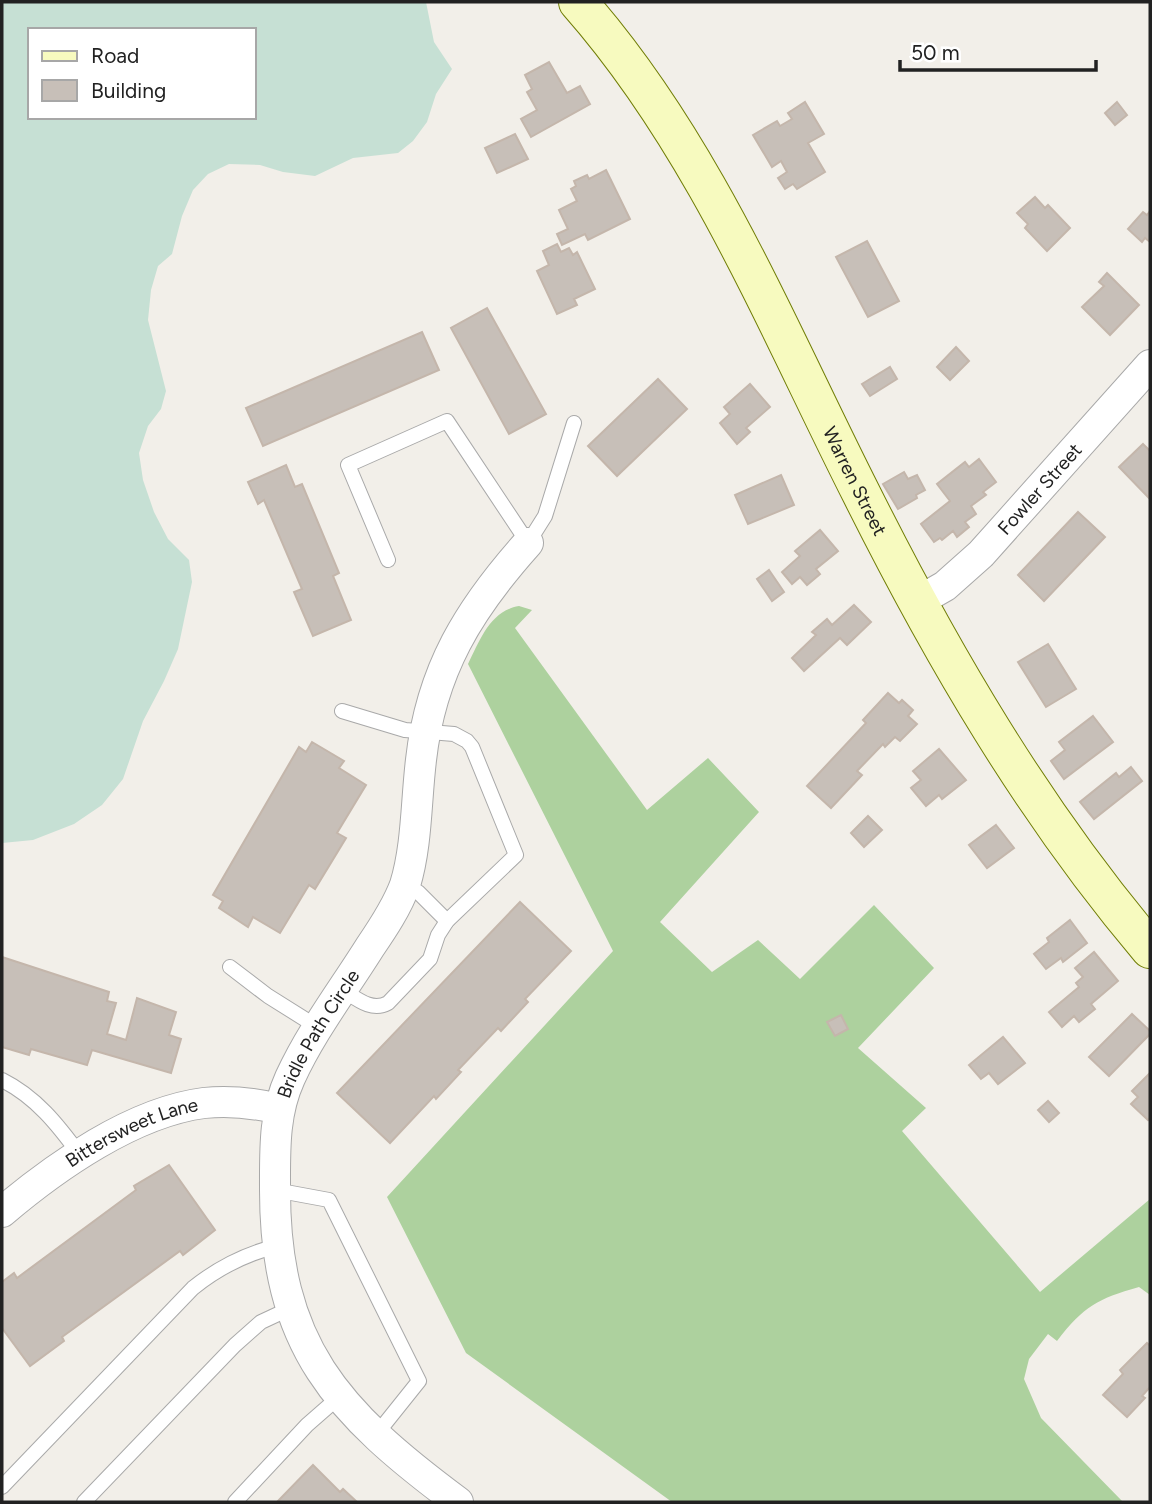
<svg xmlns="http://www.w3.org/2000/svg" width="1152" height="1504" viewBox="0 0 1152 1504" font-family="Figtree,sans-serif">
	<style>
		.forest { fill: #add19e }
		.wetland { fill: #c6e0d4; fill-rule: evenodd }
		.building { fill: #c7bfb8; stroke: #c4b6ab; stroke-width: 2 }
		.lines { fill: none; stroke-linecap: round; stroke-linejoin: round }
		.lane-casing { stroke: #a9a9a9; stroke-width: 16 }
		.street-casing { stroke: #a9a9a9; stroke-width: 32 }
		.secondary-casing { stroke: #707d05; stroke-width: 40 }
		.lane { stroke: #fff; stroke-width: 14 }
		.street { stroke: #fff; stroke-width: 30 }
		.secondary { stroke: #f7fabf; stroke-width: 38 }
		.labels { text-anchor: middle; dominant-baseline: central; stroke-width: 6; stroke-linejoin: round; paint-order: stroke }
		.street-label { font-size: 19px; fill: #222; stroke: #fff }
	</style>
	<rect width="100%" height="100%" fill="#f2efe9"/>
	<path class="forest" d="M519 606 532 610 515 628 647 810 708 758 759 812 660 922 712 972 758 940 800 979 874 905 934 968 858 1048 926 1108 902 1131 1040 1292 1150 1199V1295L1139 1287C1097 1299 1084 1306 1057 1341L1048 1334 1029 1359 1024 1379 1041 1418 1123 1502H672L466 1353 387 1197 613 951 468 664C480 640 490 611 519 606Z"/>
	<path class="wetland" d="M2 2H426L434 42 452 69 436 94 427 122 413 141 398 153 353 158 315 176 283 172 260 165 229 164 208 174 193 190 182 216 172 254 158 266 151 290 148 320 166 391 161 409 148 426 139 453 143 480 154 512 168 539 189 560 192 582 178 649 164 681 143 721 123 779 102 805 74 824 33 840 2 843ZM30 30H254V117H30Z"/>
	<g class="building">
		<path d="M549 62 567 93 580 86 590 104 531 137 521 119 537 110 527 92 532 89 525 75Z"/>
		<path d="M805 102 824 134 808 143 825 172 797 189 793 184 785 189 778 178 787 172 781 161 772 167 753 135 777 121 780 126 792 119 788 113Z"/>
		<path d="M1117 102 1127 115 1115 125 1105 113Z"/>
		<path d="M515 134 528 159 497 173 485 148Z"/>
		<path d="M606 170 630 219 588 240 585 234 562 245 557 234 568 229 559 210 577 201 571 189 576 186 574 181 587 175 589 179Z"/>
		<path d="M1035 197 1045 208 1048 205 1070 228 1047 251 1025 228 1028 224 1017 213Z"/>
		<path d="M1150 211V242L1145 238 1142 242 1128 229 1143 212 1147 215Z"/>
		<path d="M867 241 899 301 868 317 836 257Z"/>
		<path d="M557 244 561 252 569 248 573 255 577 252 595 289 574 299 577 305 557 314 537 271 549 265 543 251Z"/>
		<path d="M1107 273 1139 305 1110 335 1082 307 1104 286 1099 282Z"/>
		<path d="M487 308 546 414 509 434 451 328Z"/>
		<path d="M422 332 439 370 263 446 246 408Z"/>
		<path d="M956 347 969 361 950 380 937 367Z"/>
		<path d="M890 367 897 379 870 396 862 384Z"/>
		<path d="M658 379 687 409 617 476 588 446Z"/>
		<path d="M750 384 770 407 746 428 750 432 737 444 720 423 730 414 724 407Z"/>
		<path d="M1143 444 1150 451 1149 498 1119 467Z"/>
		<path d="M979 459 996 482 983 492 986 495 971 506 976 514 965 522 969 527 957 537 953 531 942 540 940 538 934 542 921 524 950 501 937 484 965 462 969 467Z"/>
		<path d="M286 465 295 487 302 484 339 573 333 576 351 620 313 636 294 592 302 589 264 500 258 504 248 482Z"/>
		<path d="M904 472 908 479 917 475 925 490 916 495 917 498 898 509 883 484Z"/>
		<path d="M781 475 794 505 748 524 735 495Z"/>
		<path d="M1078 512 1105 537 1044 601 1018 575Z"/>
		<path d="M820 530 838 551 816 569 820 574 807 585 800 577 792 584 782 572 800 556 795 551Z"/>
		<path d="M769 570 784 592 772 601 757 579Z"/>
		<path d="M854 605 871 622 847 645 840 638 804 671 792 658 816 635 812 632 827 619 832 625Z"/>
		<path d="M1048 644 1076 689 1046 707 1018 662Z"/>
		<path d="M888 693 899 703 902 700 913 710 908 716 917 724 900 741 895 737 885 747 883 744 857 771 862 775 831 808 807 786 866 723 863 720Z"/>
		<path d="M1093 716 1113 742 1064 779 1051 761 1065 750 1059 742Z"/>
		<path d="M312 742 344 761 339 768 366 785 337 833 346 838 315 889 309 885 280 933 253 917 248 927 219 908 223 901 213 895 299 747 306 752Z"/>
		<path d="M939 749 966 780 942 799 939 795 926 806 911 788 921 780 913 771Z"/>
		<path d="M1131 767 1142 781 1094 819 1080 802 1116 773 1119 777Z"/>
		<path d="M868 816 882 830 864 847 851 833Z"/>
		<path d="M996 825 1014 848 987 868 969 845Z"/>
		<path d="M520 902 571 951 525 999 528 1002 501 1031 498 1028 458 1070 461 1072 436 1099 434 1096 390 1143 337 1093Z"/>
		<path d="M1070 920 1087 943 1063 962 1061 958 1046 969 1034 954 1049 942 1047 938Z"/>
		<path d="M1094 952 1118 981 1091 1004 1095 1009 1079 1022 1074 1016 1062 1027 1049 1012 1079 987 1076 983 1083 977 1075 968Z"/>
		<path d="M2 957 109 992 107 1001 116 1003 107 1034 126 1040 137 998 176 1012 169 1035 181 1039 171 1073 92 1050 87 1065 31 1049 29 1055 2 1047Z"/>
		<path d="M1132 1014 1150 1031V1034L1109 1076 1089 1057Z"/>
		<path d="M841 1015 848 1029 835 1036 827 1022Z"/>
		<path d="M1003 1037 1025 1063 998 1084 989 1073 981 1079 969 1065Z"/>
		<path d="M1150 1073V1118L1148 1120 1131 1104 1138 1097 1132 1091Z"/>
		<path d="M1048 1101 1059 1113 1049 1122 1038 1110Z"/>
		<path d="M169 1165 215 1230 183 1255 180 1251 62 1337 64 1341 30 1366 2 1328V1282L14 1273 17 1278 136 1190 134 1186Z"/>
		<path d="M1147 1343 1150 1346V1387L1142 1396 1145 1398 1127 1417 1103 1395 1123 1374 1120 1370Z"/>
		<path d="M313 1465 340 1492 343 1489 357 1502H277Z"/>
	</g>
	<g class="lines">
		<g class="lane-casing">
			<g id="lane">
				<path d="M388 560 348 465 447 421 528 543 545 516 574 423"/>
				<path d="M342 711 405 730 454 734 467 741 472 747 516 855 447 921 438 935 430 959 388 1003C372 1012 357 999 343 990"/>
				<path d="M404 886 418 892 447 921"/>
				<path d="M230 967 268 996 319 1028"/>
				<path d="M2 1080C36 1097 58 1125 80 1155"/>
				<path d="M275 1190 329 1200 419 1381 375 1436"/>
				<path d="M2 1487 193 1288C219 1267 245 1254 277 1246"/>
				<path d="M84 1502 235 1345 261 1322 291 1308"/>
				<path d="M235 1502 307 1425 339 1397"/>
			</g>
		</g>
		<g class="street-casing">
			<g id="street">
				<path id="s1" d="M917 602 945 586 981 554 1150 365"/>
				<path id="s2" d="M2 1212C55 1167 133 1112 204 1103 230 1100 254 1103 279 1109"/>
				<path id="s3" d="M458 1502C337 1412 274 1346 275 1186 275 1149 274 1113 290 1078 311 1032 343 990 370 947 383 928 397 907 405 885 417 846 416 801 421 760 431 670 469 609 528 543"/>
			</g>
		</g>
		<g class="secondary-casing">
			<g id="secondary">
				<path id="s4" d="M578 2C704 145 776 325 861 493 942 655 1033 811 1150 949"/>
			</g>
		</g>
		<use href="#lane" class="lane"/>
		<use href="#street" class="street"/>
		<use href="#secondary" class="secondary"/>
	</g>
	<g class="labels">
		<g class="street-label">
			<text stroke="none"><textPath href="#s4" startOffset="555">Warren Street</textPath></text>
			<text stroke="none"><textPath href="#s1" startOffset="168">Fowler Street</textPath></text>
			<text stroke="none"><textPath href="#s3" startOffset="546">Bridle Path Circle</textPath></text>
			<text stroke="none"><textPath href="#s2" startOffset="154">Bittersweet Lane</textPath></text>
		</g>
	</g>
	<rect width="1152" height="1504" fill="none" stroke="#222222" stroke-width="7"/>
	<rect x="28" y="28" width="228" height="91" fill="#ffffff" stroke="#a7a7a7" stroke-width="2"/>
	<rect x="42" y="51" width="35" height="10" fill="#f7fabf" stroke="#a7a7a7" stroke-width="2"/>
	<text x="91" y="63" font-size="21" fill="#222222">Road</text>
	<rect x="42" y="80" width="35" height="21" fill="#c7bfb8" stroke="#a7a7a7" stroke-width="2"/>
	<text x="91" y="98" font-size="21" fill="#222222">Building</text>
	<path d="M900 60v10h196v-10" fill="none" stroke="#222222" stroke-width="3.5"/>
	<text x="911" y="60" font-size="21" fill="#222222" stroke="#ffffff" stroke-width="5" paint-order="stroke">50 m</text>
</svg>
